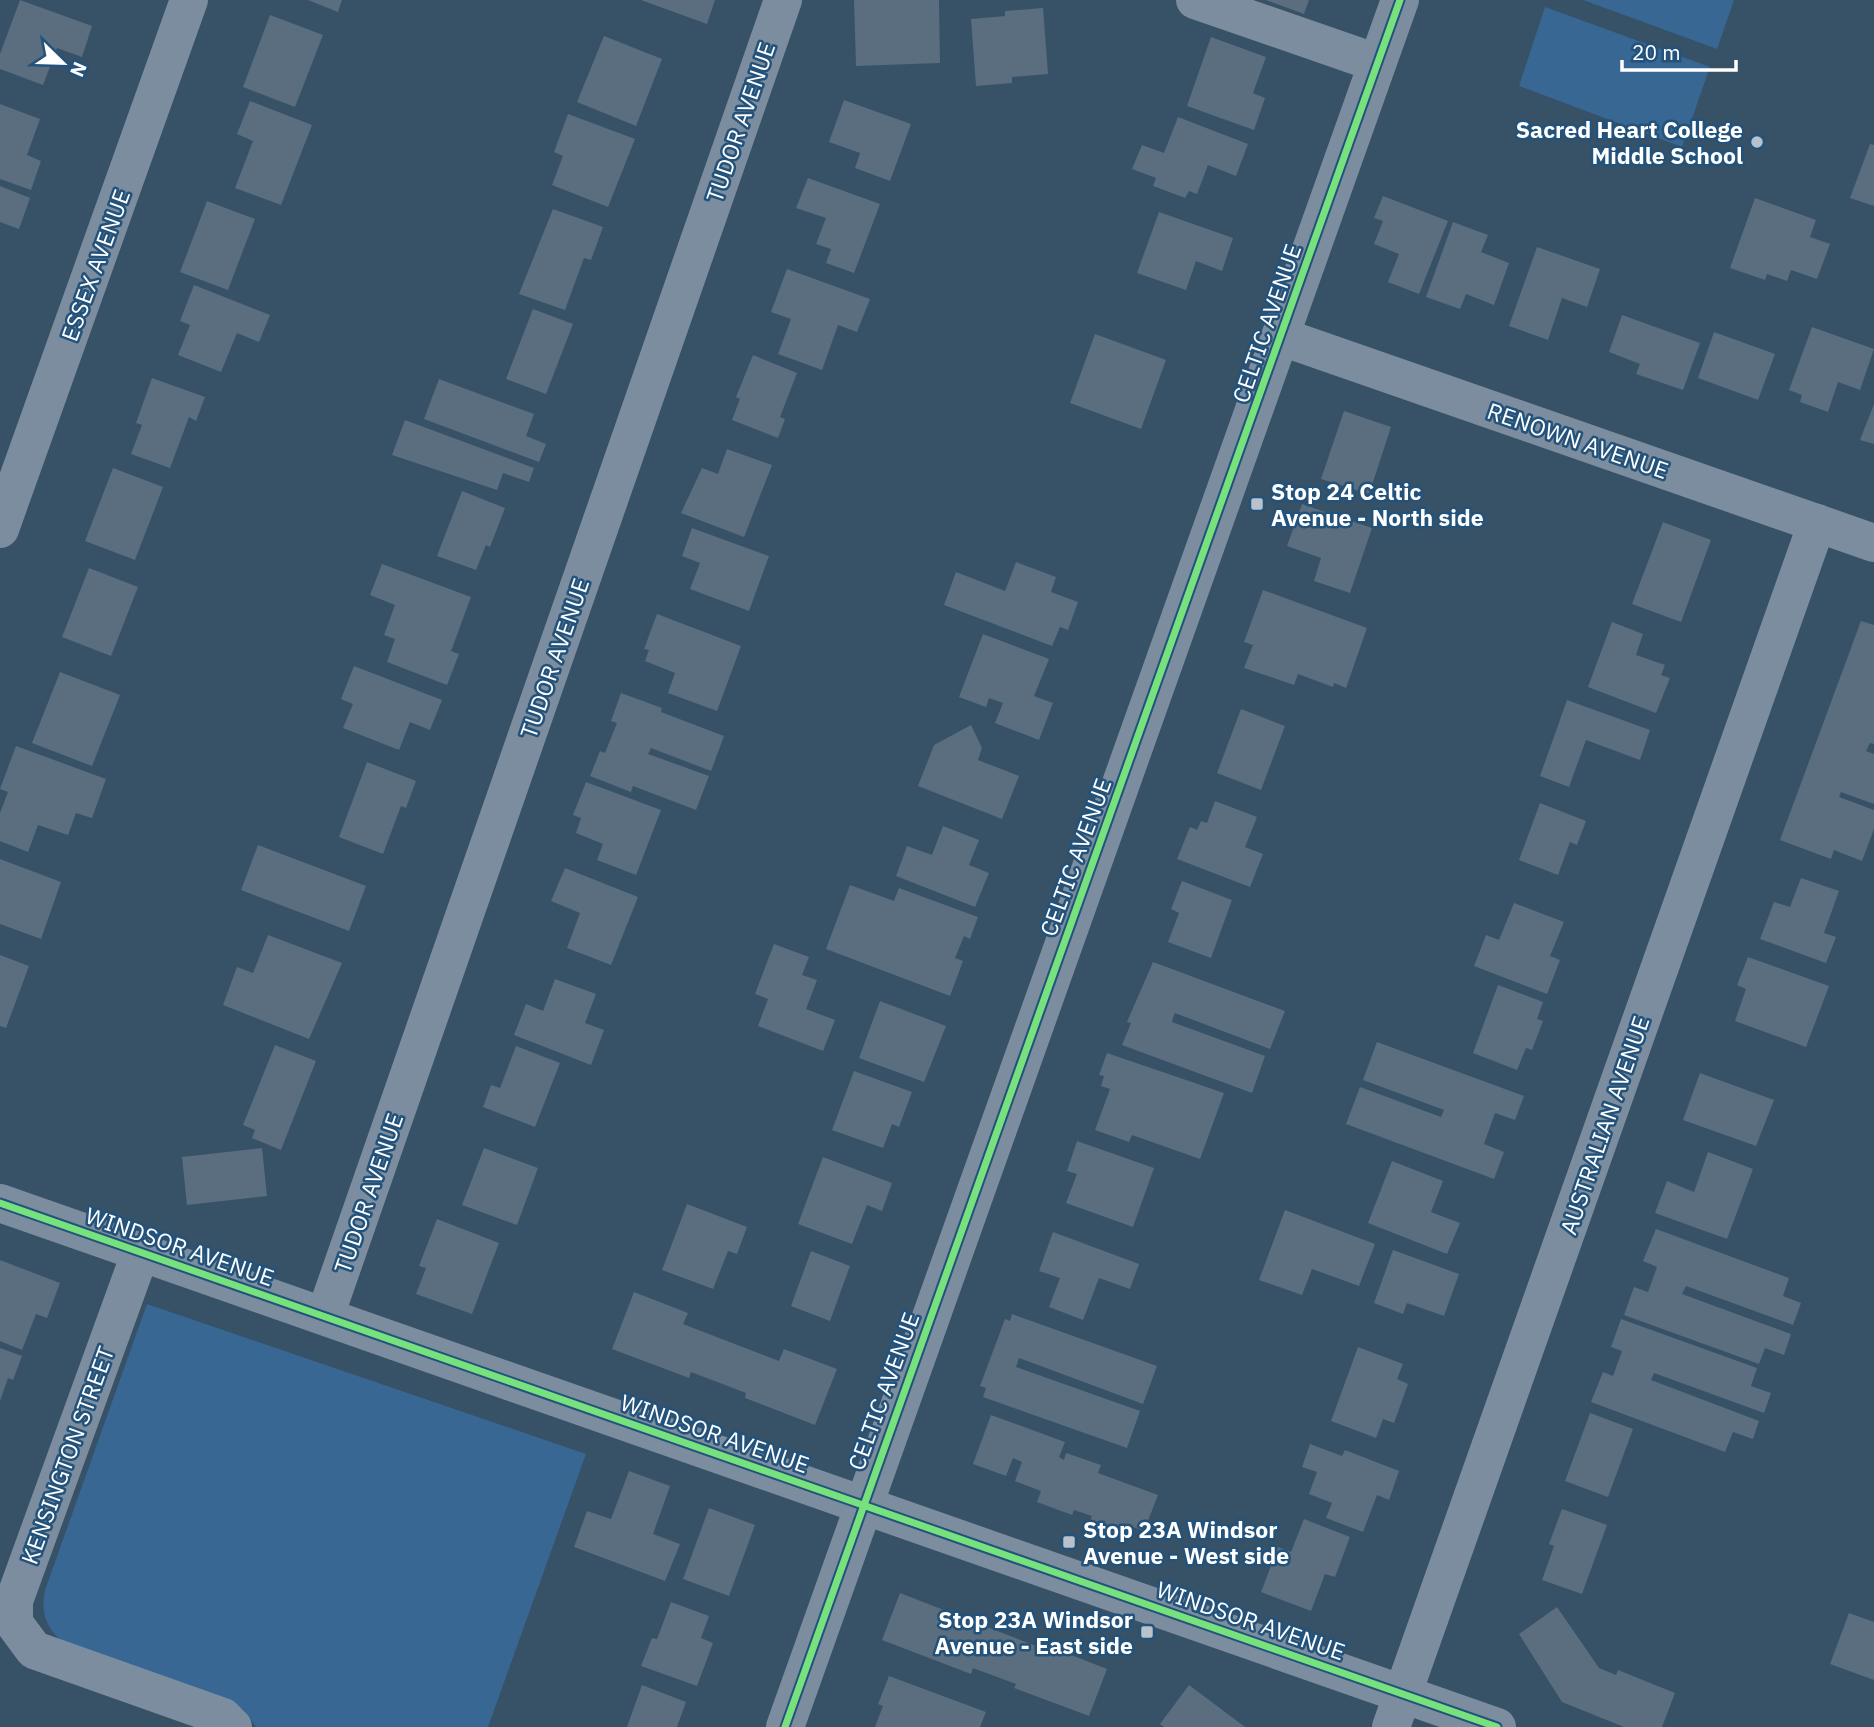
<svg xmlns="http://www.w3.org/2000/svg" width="1874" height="1727" viewBox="0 0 1874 1727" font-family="'IBM Plex Sans',sans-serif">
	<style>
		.green { fill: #376792 }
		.building { fill: #5a6e7f }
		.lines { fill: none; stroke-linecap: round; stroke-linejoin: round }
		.minor { stroke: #7b8d9e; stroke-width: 38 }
		.cycleway-casing { stroke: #23527b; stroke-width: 11 }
		.cycleway { stroke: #77e17e; stroke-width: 7 }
		.poi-dot { fill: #b9c2ca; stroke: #23527b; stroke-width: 2.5 }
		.labels { text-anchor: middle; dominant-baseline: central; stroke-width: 5; stroke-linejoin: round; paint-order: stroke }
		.street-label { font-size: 23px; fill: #fff; stroke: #23527b }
		.poi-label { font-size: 23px; font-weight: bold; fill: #fff; stroke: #23527b; text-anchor: end }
	</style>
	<rect width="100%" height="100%" fill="#375167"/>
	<g class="green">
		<path d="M1583 0H1734L1717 49Z"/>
		<path d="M1545 7 1710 67 1682 147 1519 86Z"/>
		<path d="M147 1304 586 1454 488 1727H256L243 1709 68 1646C47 1631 40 1615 45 1590Z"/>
	</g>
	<g class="building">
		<path d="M20 0 92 26 82 57 57 48 43 85 0 69V54Z"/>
		<path d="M308 0H342L338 12Z"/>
		<path d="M641 0H715L707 24Z"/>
		<path d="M854 0H939L940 63 856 66Z"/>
		<path d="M1266 0H1309L1304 14Z"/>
		<path d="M1043 8 1048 74 1012 77V83L976 86 971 19 1005 16V11Z"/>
		<path d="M270 15 323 35 295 107 243 87Z"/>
		<path d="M604 36 662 59 636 126 577 102Z"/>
		<path d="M1211 37 1266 57 1253 93 1265 98 1254 130 1187 106Z"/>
		<path d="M844 100 911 124 890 181 855 168 860 153 829 142Z"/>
		<path d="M250 101 312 125 281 205 235 188 253 141 237 134Z"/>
		<path d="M0 104 40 119 27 155 41 161 31 190 0 179Z"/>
		<path d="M568 114 635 139 608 207 552 185 563 156 554 152Z"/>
		<path d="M1178 117 1248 144 1236 176 1208 165 1197 194 1189 191 1185 198 1153 186 1156 178 1132 169 1142 145 1164 153Z"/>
		<path d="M1870 144 1874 145V206L1850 198Z"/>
		<path d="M808 178 880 204 854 273 826 263 831 249 816 244 826 218 796 208Z"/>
		<path d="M0 186 30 198 19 229 0 222Z"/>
		<path d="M1383 196 1448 221 1419 294 1388 282 1399 254 1374 244 1383 221 1374 218Z"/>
		<path d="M1755 198 1816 220 1810 237 1830 244 1817 279 1791 270 1787 281 1767 274 1765 280 1730 268Z"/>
		<path d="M207 201 255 219 228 290 180 272Z"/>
		<path d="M553 209 603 227 591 260 584 258 565 310 519 294Z"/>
		<path d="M1159 212 1233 238 1222 271 1196 261 1186 290 1137 273Z"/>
		<path d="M1453 222 1488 235 1481 252 1509 263 1494 305 1466 294 1460 309 1426 297Z"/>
		<path d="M1537 247 1600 269 1587 307 1562 298 1548 340 1509 326Z"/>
		<path d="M787 269 870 299 857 332 838 325 822 370 778 354 791 319 771 312Z"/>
		<path d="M194 285 270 315 259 342 237 333 221 372 178 355 190 325 180 321Z"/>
		<path d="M533 309 573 324 546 394 506 379Z"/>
		<path d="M1622 315 1700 343 1683 390 1636 374 1640 364 1609 352Z"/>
		<path d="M1812 327 1874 349 1860 390 1838 382 1828 412 1800 402 1802 395 1789 390Z"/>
		<path d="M1714 332 1775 354 1758 400 1698 378Z"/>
		<path d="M1095 334 1166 360 1141 429 1070 403Z"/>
		<path d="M753 355 797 373 780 417 785 419 778 438 732 420 740 399 736 397Z"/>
		<path d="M152 378 205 397 196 421 189 417 170 468 131 454 142 425 136 423Z"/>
		<path d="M439 379 534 414 526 436 546 444 539 462 424 419Z"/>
		<path d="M1874 404V444L1860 440Z"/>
		<path d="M1344 411 1391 427 1369 494 1321 479Z"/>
		<path d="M405 420 534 468 529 482 503 473 497 490 392 455Z"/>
		<path d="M727 449 772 465 744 537 681 513 702 468 718 474Z"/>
		<path d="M113 468 163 487 135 560 85 541Z"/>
		<path d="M462 491 505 508 490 547 486 545 476 570 437 556Z"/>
		<path d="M1302 504 1372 528 1350 593 1314 581 1321 558 1287 546Z"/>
		<path d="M1663 522 1711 540 1681 622 1632 604Z"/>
		<path d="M692 528 769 556 749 611 690 589 700 563 682 556Z"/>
		<path d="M1016 562 1056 577 1051 592 1078 602 1068 630 1060 627 1052 646 944 605 956 572 1005 591Z"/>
		<path d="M382 564 471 597 451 651 459 654 447 685 387 662 395 639 384 635 395 605 370 595Z"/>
		<path d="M89 568 138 587 111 656 62 637Z"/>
		<path d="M1263 590 1367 628 1346 688 1334 683 1333 687 1298 674 1294 685 1244 668 1253 645 1244 642Z"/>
		<path d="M657 614 741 646 717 711 668 693 675 673 645 661 649 650 644 649Z"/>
		<path d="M1861 621 1874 625V744L1870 743 1866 751 1874 754V804L1841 792 1839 797 1874 810V829L1862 861 1834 850 1831 859 1780 840Z"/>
		<path d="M1612 622 1643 634 1636 655 1665 665 1661 675 1670 678 1656 713 1588 687Z"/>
		<path d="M983 634 1049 659 1034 696 1053 703 1039 740 995 723 1003 703 989 698 986 707 959 697Z"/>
		<path d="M354 666 442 700 430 730 410 722 399 750 343 728 353 704 341 699Z"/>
		<path d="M60 672 120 695 92 766 32 743Z"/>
		<path d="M621 693 662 708 661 712 724 736 711 771 651 748 648 754 709 776 696 810 633 786 631 792 590 776 600 751 605 753 617 723 611 721Z"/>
		<path d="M1567 700 1650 730 1640 760 1586 740 1569 787 1540 776Z"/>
		<path d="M1241 709 1285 726 1261 790 1217 773Z"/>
		<path d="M971 725 982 748 978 760 1019 776 1002 819 918 786 934 745Z"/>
		<path d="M16 746 106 779 92 818 76 813 68 835 38 825 28 852 0 841V813L8 792 0 789Z"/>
		<path d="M367 762 416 781 406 808 401 806 383 854 339 837Z"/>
		<path d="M586 782 661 810 636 875 597 860 603 844 576 833 581 818 573 815Z"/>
		<path d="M1215 801 1257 817 1245 847 1263 854 1250 887 1177 859 1190 827 1197 830 1201 821 1207 823Z"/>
		<path d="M1540 803 1586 821 1577 845 1570 842 1558 875 1519 860Z"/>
		<path d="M943 826 979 840 969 865 989 873 975 907 896 876 907 846 932 855Z"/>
		<path d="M258 845 366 886 349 931 241 890Z"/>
		<path d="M0 859 61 882 41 939 0 924Z"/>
		<path d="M565 868 638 897 611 965 567 948 580 913 551 901Z"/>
		<path d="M1801 878 1839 891 1824 933 1836 937 1826 963 1760 939 1774 902 1790 907Z"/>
		<path d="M1182 881 1232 900 1211 958 1168 942 1179 913 1171 909Z"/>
		<path d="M850 885 894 901 899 888 978 917 970 939 964 936 955 958 963 961 950 996 826 949Z"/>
		<path d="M1514 903 1564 922 1550 956 1560 960 1547 994 1474 966 1486 935 1499 940Z"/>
		<path d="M268 935 342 963 309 1039 223 1005 237 967 253 973Z"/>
		<path d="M774 944 809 957 802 975 817 980 806 1009 835 1020 823 1051 758 1026 768 999 755 994Z"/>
		<path d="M0 955 29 966 6 1028 0 1026Z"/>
		<path d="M1748 957 1829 986 1806 1047 1735 1021 1746 989 1737 985Z"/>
		<path d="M1153 962 1285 1011 1270 1049 1175 1013 1173 1018 1172 1022 1265 1056 1252 1093 1122 1045 1131 1023 1127 1022Z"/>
		<path d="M555 979 596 994 585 1023 604 1030 591 1065 514 1035 526 1004 543 1011Z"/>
		<path d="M1498 985 1543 1002 1537 1019 1543 1021 1532 1050 1526 1048 1517 1070 1473 1053Z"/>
		<path d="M880 1001 946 1026 924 1082 859 1058Z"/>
		<path d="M1377 1042 1524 1096 1515 1120 1495 1113 1489 1130 1484 1144 1504 1152 1494 1179 1346 1124 1360 1087 1441 1117 1444 1110 1363 1080Z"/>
		<path d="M275 1045 316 1061 281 1150 252 1138 255 1130 243 1125Z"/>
		<path d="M516 1046 560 1063 535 1127 483 1107 491 1085 500 1088Z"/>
		<path d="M1107 1053 1224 1093 1200 1159 1132 1135 1129 1142 1095 1130 1110 1089 1101 1086 1104 1076 1099 1075Z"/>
		<path d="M854 1071 912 1092 899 1127 892 1124 883 1148 832 1130Z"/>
		<path d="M1700 1073 1774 1100 1756 1146 1683 1120Z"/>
		<path d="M1077 1141 1154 1168 1133 1227 1066 1203 1077 1174 1067 1171Z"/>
		<path d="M262 1148 267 1196 187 1205 182 1157Z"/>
		<path d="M484 1148 538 1168 517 1225 462 1205Z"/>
		<path d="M1708 1152 1753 1169 1727 1239 1655 1213 1667 1181 1694 1192Z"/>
		<path d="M823 1157 892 1183 882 1211 867 1205 852 1244 798 1224Z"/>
		<path d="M1392 1161 1443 1181 1431 1212 1460 1223 1447 1254 1368 1223Z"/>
		<path d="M687 1204 747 1227 737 1254 728 1251 713 1289 662 1270Z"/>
		<path d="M1285 1210 1375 1244 1359 1286 1312 1269 1302 1295 1259 1280Z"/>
		<path d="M437 1219 499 1243 472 1314 416 1294 426 1268 419 1266Z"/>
		<path d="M1656 1229 1789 1278 1783 1296 1801 1303 1793 1325 1686 1286 1682 1294 1791 1334 1784 1355 1765 1348 1759 1364 1624 1315 1634 1287 1648 1292 1657 1267 1643 1261Z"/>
		<path d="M1053 1232 1139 1264 1130 1289 1099 1278 1083 1320 1049 1307 1060 1278 1039 1271Z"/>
		<path d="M1393 1250 1459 1274 1444 1316 1407 1303 1403 1314 1374 1303Z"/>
		<path d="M811 1251 850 1266 830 1321 791 1306Z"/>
		<path d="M0 1260 60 1283 47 1318 36 1314 22 1350 0 1341Z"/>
		<path d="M634 1292 688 1313 683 1324 779 1361 784 1349 837 1369 815 1425 745 1398 746 1393 691 1372 689 1378 612 1349Z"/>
		<path d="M1012 1314 1157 1366 1143 1404 1019 1358 1016 1367 1140 1411 1127 1448 983 1397 986 1388 980 1386 1005 1319 1010 1321Z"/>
		<path d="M1621 1319 1757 1368 1751 1386 1771 1393 1764 1413 1654 1373 1651 1380 1759 1421 1753 1439 1733 1432 1725 1452 1591 1402 1603 1372 1613 1376 1622 1351 1611 1347Z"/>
		<path d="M1358 1347 1403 1364 1397 1379 1408 1384 1394 1423 1383 1419 1376 1438 1331 1421Z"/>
		<path d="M0 1348 22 1356 13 1380 8 1378 0 1401Z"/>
		<path d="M1590 1413 1633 1429 1608 1497 1565 1481Z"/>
		<path d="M991 1415 1065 1442 1059 1457 1064 1460 1066 1453 1101 1465 1098 1473 1158 1495 1144 1531 1125 1524 1122 1532 1090 1520 1092 1516 1074 1510 1072 1515 1037 1502 1041 1491 1015 1481 1022 1462 1013 1458 1006 1476 973 1464Z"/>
		<path d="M1310 1444 1342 1456 1345 1450 1399 1471 1389 1500 1377 1495 1363 1532 1326 1518 1332 1503 1309 1494 1317 1472 1302 1467Z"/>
		<path d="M629 1471 670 1486 653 1534 680 1544 665 1581 574 1547 587 1511 611 1519Z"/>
		<path d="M709 1508 755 1525 729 1596 683 1579Z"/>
		<path d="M1562 1509 1607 1525 1582 1594 1542 1580 1554 1546 1549 1544Z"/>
		<path d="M1304 1519 1350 1537 1335 1577 1325 1574 1311 1611 1261 1592 1278 1547 1291 1552Z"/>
		<path d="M900 1593 1059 1655 1061 1651 1107 1669 1089 1716 1014 1688 1016 1684 973 1668 971 1674 882 1640Z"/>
		<path d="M671 1602 709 1616 701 1638 713 1643 697 1686 641 1666 652 1638 657 1639Z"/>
		<path d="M1557 1607 1599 1668 1616 1675 1618 1670 1675 1693 1662 1727H1624L1562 1702 1519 1634Z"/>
		<path d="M1849 1613 1874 1622V1680L1830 1664Z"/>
		<path d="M889 1676 986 1712 980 1727H875L883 1706 878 1704Z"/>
		<path d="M642 1685 686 1702 677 1727H627Z"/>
		<path d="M1189 1685 1245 1727H1164L1160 1724Z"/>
	</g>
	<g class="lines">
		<g class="minor">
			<path d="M1195 0 1377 63"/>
			<path d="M1282 337 1874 543"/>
			<path d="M0 529 189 0"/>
			<path d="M0 1203 1497 1727"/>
			<path d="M140 1254 14 1601V1623L34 1650 223 1717 233 1727"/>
			<path d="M325 1316 783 0"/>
			<path d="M785 1727 1400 0"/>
			<path d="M1391 1727 1817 523"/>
		</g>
		<g class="cycleway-casing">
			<g id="cycleway">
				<path d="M0 1203 1497 1727"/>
				<path d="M785 1727 1400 0"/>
			</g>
		</g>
		<use href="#cycleway" class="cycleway"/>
	</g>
	<g class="poi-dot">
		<circle cx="1757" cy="142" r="7"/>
		<rect x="1250" y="497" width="14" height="14" rx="3.5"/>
		<rect x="1062" y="1535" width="14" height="14" rx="3.5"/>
		<rect x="1140" y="1625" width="14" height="14" rx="3.5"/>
	</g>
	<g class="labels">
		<g class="street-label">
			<text transform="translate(740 122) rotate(-71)">TUDOR AVENUE</text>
			<text transform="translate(95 265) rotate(-70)">ESSEX AVENUE</text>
			<text transform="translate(1266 323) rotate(-71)">CELTIC AVENUE</text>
			<text transform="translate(1578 440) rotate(19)">RENOWN AVENUE</text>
			<text transform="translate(554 658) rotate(-71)">TUDOR AVENUE</text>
			<text transform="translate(1075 857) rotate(-70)">CELTIC AVENUE</text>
			<text transform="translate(1604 1125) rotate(-71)">AUSTRALIAN AVENUE</text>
			<text transform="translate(368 1193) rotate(-71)">TUDOR AVENUE</text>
			<text transform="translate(180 1246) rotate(19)">WINDSOR AVENUE</text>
			<text transform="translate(883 1391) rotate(-70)">CELTIC AVENUE</text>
			<text transform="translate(715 1433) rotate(19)">WINDSOR AVENUE</text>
			<text transform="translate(67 1455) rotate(-70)">KENSINGTON STREET</text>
			<text transform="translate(1251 1620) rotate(19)">WINDSOR AVENUE</text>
		</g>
		<g class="poi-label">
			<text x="1743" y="129">Sacred Heart College<tspan x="1743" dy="26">Middle School</tspan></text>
			<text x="1271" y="491" text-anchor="start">Stop 24 Celtic<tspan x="1271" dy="26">Avenue - North side</tspan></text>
			<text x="1083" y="1529" text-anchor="start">Stop 23A Windsor<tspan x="1083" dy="26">Avenue - West side</tspan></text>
			<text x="1133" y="1619">Stop 23A Windsor<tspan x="1133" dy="26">Avenue - East side</tspan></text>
		</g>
	</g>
	<g transform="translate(63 63) rotate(113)" stroke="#23527b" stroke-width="5" paint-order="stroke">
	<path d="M0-5L12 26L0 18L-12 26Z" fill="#ffffff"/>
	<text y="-10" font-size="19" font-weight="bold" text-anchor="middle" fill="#ffffff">N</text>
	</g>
	<path d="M1622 60v10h114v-10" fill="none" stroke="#ffffff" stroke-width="3.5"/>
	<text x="1632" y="60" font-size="21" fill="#ffffff" stroke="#23527b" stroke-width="5" paint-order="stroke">20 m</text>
</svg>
